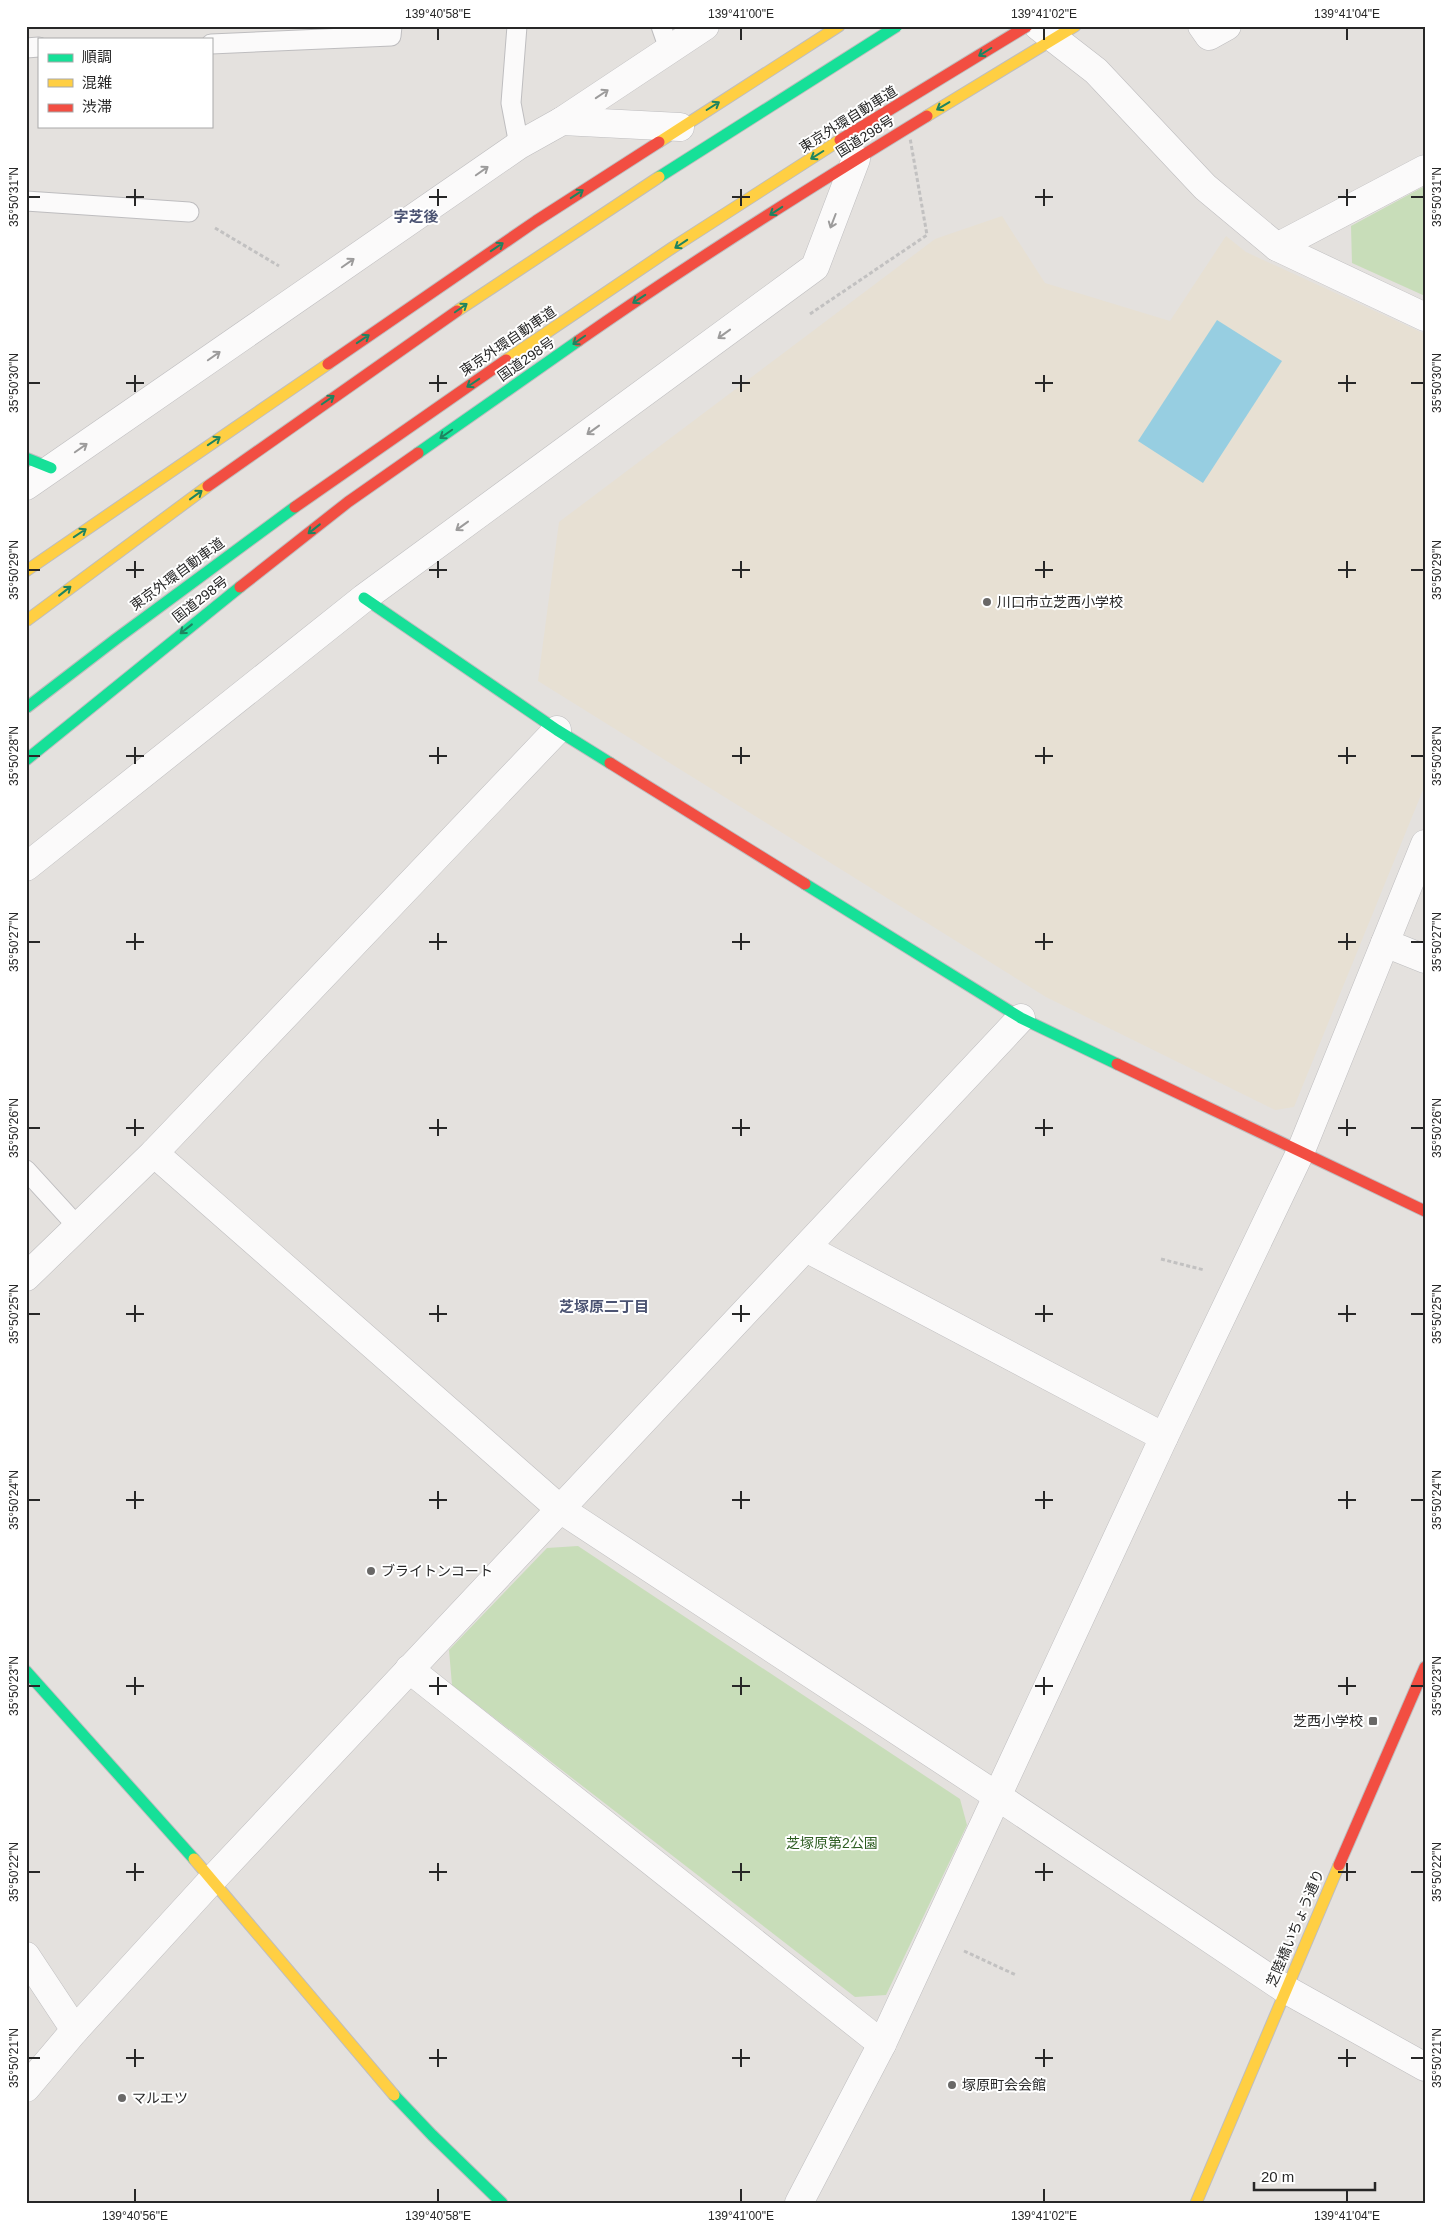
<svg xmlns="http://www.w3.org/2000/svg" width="1451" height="2229" viewBox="0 0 1451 2229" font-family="Helvetica,'Noto Sans JP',sans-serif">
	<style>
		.education { fill: #e7e0d3 }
		.green { fill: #c8ddb9 }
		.water { fill: #97cee1 }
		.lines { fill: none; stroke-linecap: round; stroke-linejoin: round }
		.lane-casing { stroke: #bebdbf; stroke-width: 21 }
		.street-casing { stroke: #bebdbf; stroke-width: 29 }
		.fast-casing { stroke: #bebdbf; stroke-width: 13 }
		.slow-casing { stroke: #bebdbf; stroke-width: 13 }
		.jam-casing { stroke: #bebdbf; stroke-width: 13 }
		.path { stroke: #c2c1c1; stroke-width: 3; stroke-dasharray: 4 2.5; stroke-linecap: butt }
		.lane { stroke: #fbfafa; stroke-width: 19 }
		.street { stroke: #fbfafa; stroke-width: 28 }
		.fast { stroke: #16e098; stroke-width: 11 }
		.slow { stroke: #ffcf43; stroke-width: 11 }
		.jam { stroke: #f24e42; stroke-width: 11 }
		.fast-bridge-casing { stroke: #bebdbc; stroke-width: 13; stroke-linecap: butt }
		.slow-bridge-casing { stroke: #bebdbc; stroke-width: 13; stroke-linecap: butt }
		.jam-bridge-casing { stroke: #bebdbc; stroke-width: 13; stroke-linecap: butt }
		.path-bridge { stroke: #c2c1c1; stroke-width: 3; stroke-dasharray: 4 2.5; stroke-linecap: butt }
		.fast-bridge { stroke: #16e098; stroke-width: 11 }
		.slow-bridge { stroke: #ffcf43; stroke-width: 11 }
		.jam-bridge { stroke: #f24e42; stroke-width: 11 }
		.oneway { stroke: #1e8460 }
		.oneway2 { stroke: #9c9b9b }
		.ticks { fill: none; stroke: #272727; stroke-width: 2 }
		.poi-dot { fill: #696867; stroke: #fff; stroke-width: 2 }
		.labels { text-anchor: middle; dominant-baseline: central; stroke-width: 4; stroke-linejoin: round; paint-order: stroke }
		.street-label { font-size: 14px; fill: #272727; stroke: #fff }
		.poi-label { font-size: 14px; fill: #272727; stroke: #fff; text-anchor: start }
		.park-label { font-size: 14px; fill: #2c5c20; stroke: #fff }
		.neighbourhood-label { font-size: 15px; font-weight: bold; fill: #4c5473; stroke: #fff }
		.neatline { fill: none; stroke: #272727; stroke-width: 2 }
		.ticks-label { font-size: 12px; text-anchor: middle; fill: #272727 }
	</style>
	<rect width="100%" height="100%" fill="#e4e1de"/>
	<path class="education" d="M1002 216 1045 283 1170 321 1226 236 1246 252 1425 334V785L1294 1107 1275 1110 1046 997 538 681 559 522 935 239Z"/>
	<g class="green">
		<path d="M1425 186V296L1352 263 1351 226Z"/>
		<path d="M578 1546 960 1799 967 1825 886 1995 855 1997 452 1685 449 1650 547 1548Z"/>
	</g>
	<path class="water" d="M1217 320 1282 361 1203 483 1138 441Z"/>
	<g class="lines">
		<g class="lane-casing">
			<g id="lane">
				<path d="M517 26 511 103 519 145"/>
				<path d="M661 26 669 49"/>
				<path d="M211 44 391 36 392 26"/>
				<path d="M26 48 39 47"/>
				<path d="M26 201 189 212"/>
				<path d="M26 1170 78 1227"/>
			</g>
		</g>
		<g class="street-casing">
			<g id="street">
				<path d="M1038 26 1096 71 1205 187 1277 247 1425 317"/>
				<path d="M1202 26 1209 36 1227 26"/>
				<path d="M562 121 705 26"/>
				<path d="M1277 247 1425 169"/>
				<path d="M26 486 519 145 562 121 680 127"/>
				<path d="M26 867 364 598 815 267 856 159"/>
				<path d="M1385 943 1425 959"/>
				<path d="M154 1153 560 1509 997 1796 1285 1989 1425 2067"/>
				<path d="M806 1248 1164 1437"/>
				<path d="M26 1277 154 1153 557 730"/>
				<path d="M409 1669 882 2044"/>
				<path d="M26 1956 75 2030"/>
				<path d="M26 2088 75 2030 212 1880 1021 1018"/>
				<path d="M799 2203 882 2044 1164 1437 1300 1153 1425 844"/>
			</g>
		</g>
		<g class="fast-casing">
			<g id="fast">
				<path d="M418 453 578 341"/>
				<path d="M26 458 51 468"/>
				<path d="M364 598 557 730 610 763"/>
				<path d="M26 760 240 587"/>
				<path d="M805 884 1021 1018 1117 1064"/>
				<path d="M26 1671 194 1859"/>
				<path d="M394 2095 432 2135 502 2203"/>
			</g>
		</g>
		<g class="slow-casing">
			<g id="slow">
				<path d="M927 116 1075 26"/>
				<path d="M659 142 839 26"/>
				<path d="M26 571 328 364"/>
				<path d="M194 1859 394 2095"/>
				<path d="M1196 2203 1339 1865"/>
			</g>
		</g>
		<g class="jam-casing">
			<g id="jam">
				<path d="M578 341C691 262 809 188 927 116"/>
				<path d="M328 364 536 221 659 142"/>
				<path d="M240 587 348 502 418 453"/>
				<path d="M610 763 805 884"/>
				<path d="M1117 1064 1425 1211"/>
				<path d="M1339 1865 1425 1667"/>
			</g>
		</g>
		<g class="path">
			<path d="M215 228 279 266"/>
			<path d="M1161 1259 1204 1270"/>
			<path d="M964 1951 1016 1975"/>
		</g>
		<use href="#lane" class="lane"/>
		<use href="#street" class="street"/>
		<use href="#fast" class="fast"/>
		<use href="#slow" class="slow"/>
		<use href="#jam" class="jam"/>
		<g class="fast-bridge-casing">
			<g id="fast-bridge">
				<path d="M659 177 897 26"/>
				<path d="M26 708 116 639 295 507"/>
			</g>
		</g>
		<g class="slow-bridge-casing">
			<g id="slow-bridge">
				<path d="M457 311 659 177"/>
				<path d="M506 360 672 248 840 140"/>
				<path d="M26 621 208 486"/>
			</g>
		</g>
		<g class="jam-bridge-casing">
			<g id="jam-bridge">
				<path d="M840 140 1027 26"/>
				<path d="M208 486 457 311"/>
				<path d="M295 507 506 360"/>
			</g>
		</g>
		<path class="path-bridge" d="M810 314 927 235 910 138"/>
		<use href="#fast-bridge" class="fast-bridge"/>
		<use href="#slow-bridge" class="slow-bridge"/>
		<use href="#jam-bridge" class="jam-bridge"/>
	</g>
	<defs><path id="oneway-shaft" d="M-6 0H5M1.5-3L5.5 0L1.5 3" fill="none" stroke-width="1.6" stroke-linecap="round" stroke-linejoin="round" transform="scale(1.25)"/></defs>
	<g class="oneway">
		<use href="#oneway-shaft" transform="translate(985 52) rotate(148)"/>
		<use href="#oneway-shaft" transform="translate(713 106) rotate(-32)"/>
		<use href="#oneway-shaft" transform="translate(943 106) rotate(149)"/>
		<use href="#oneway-shaft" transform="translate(817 155) rotate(148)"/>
		<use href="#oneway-shaft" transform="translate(577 194) rotate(-33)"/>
		<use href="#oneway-shaft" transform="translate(776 211) rotate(147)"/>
		<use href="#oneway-shaft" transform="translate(681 244) rotate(146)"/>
		<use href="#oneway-shaft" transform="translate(497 247) rotate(-34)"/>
		<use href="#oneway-shaft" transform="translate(639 299) rotate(147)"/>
		<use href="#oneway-shaft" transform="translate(461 308) rotate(-35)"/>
		<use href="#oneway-shaft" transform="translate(363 339) rotate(-34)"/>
		<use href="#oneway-shaft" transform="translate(579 340) rotate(145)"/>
		<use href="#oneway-shaft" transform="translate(473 383) rotate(146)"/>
		<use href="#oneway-shaft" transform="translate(328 400) rotate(-35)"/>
		<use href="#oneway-shaft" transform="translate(446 434) rotate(145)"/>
		<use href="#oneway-shaft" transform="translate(214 441) rotate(-34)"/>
		<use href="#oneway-shaft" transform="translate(196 495) rotate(-36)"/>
		<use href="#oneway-shaft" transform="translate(314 529) rotate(142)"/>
		<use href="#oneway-shaft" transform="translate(80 533) rotate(-34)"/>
		<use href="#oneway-shaft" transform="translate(65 591) rotate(-38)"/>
		<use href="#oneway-shaft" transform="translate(186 629) rotate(142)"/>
	</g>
	<g class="oneway2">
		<use href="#oneway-shaft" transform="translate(602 94) rotate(-34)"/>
		<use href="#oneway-shaft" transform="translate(482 171) rotate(-35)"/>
		<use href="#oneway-shaft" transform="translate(833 221) rotate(111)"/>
		<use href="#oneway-shaft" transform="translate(348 263) rotate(-35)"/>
		<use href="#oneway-shaft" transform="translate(724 334) rotate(144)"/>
		<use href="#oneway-shaft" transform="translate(214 356) rotate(-35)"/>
		<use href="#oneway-shaft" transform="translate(593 430) rotate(144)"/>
		<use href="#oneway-shaft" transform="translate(81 448) rotate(-35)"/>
		<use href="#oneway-shaft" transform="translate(462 526) rotate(144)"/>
	</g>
	<path class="ticks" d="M438 28V40M741 28V40M1044 28V40M1347 28V40M135 189V206M438 189V206M741 189V206M1044 189V206M1347 189V206M28 197H40M126 197H144M429 197H447M732 197H750M1035 197H1053M1338 197H1356M1411 197H1424M135 375V392M438 375V392M741 375V392M1044 375V392M1347 375V392M28 383H40M126 383H144M429 383H447M732 383H750M1035 383H1053M1338 383H1356M1411 383H1424M135 561V578M438 561V578M741 561V578M1044 561V578M1347 561V578M28 570H40M126 570H144M429 570H447M732 570H750M1035 570H1053M1338 570H1356M1411 570H1424M135 747V764M438 747V764M741 747V764M1044 747V764M1347 747V764M28 756H40M126 756H144M429 756H447M732 756H750M1035 756H1053M1338 756H1356M1411 756H1424M135 933V950M438 933V950M741 933V950M1044 933V950M1347 933V950M28 942H40M126 942H144M429 942H447M732 942H750M1035 942H1053M1338 942H1356M1411 942H1424M135 1119V1136M438 1119V1136M741 1119V1136M1044 1119V1136M1347 1119V1136M28 1128H40M126 1128H144M429 1128H447M732 1128H750M1035 1128H1053M1338 1128H1356M1411 1128H1424M135 1305V1322M438 1305V1322M741 1305V1322M1044 1305V1322M1347 1305V1322M28 1314H40M126 1314H144M429 1314H447M732 1314H750M1035 1314H1053M1338 1314H1356M1411 1314H1424M135 1491V1509M438 1491V1509M741 1491V1509M1044 1491V1509M1347 1491V1509M28 1500H40M126 1500H144M429 1500H447M732 1500H750M1035 1500H1053M1338 1500H1356M1411 1500H1424M135 1677V1695M438 1677V1695M741 1677V1695M1044 1677V1695M1347 1677V1695M28 1686H40M126 1686H144M429 1686H447M732 1686H750M1035 1686H1053M1338 1686H1356M1411 1686H1424M135 1863V1881M438 1863V1881M741 1863V1881M1044 1863V1881M1347 1863V1881M28 1872H40M126 1872H144M429 1872H447M732 1872H750M1035 1872H1053M1338 1872H1356M1411 1872H1424M135 2049V2067M438 2049V2067M741 2049V2067M1044 2049V2067M1347 2049V2067M28 2058H40M126 2058H144M429 2058H447M732 2058H750M1035 2058H1053M1338 2058H1356M1411 2058H1424M135 2189V2202M438 2189V2202M741 2189V2202M1044 2189V2202M1347 2189V2202"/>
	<g class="poi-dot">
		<circle cx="987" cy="602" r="5"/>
		<circle cx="371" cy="1571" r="5"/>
		<rect x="1368" y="1716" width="10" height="10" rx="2.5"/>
		<circle cx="952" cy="2085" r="5"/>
		<circle cx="122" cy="2098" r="5"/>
	</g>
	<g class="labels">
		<g class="street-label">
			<text transform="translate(848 119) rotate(-32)">東京外環自動車道</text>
			<text transform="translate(865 136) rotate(-32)">国道298号</text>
			<text transform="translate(508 341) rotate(-34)">東京外環自動車道</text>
			<text transform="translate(526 359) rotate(-35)">国道298号</text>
			<text transform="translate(177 574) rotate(-36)">東京外環自動車道</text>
			<text transform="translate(200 599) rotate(-38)">国道298号</text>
			<text transform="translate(1295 1928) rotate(-67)">芝陸橋いちょう通り</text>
		</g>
		<g class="poi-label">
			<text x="997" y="602">川口市立芝西小学校</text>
			<text x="381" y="1571">ブライトンコート</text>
			<text x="1363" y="1721" text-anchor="end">芝西小学校</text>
			<text x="962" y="2085">塚原町会会館</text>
			<text x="132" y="2098">マルエツ</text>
		</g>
		<g class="park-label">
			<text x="832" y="1843">芝塚原第2公園</text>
		</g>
		<g class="neighbourhood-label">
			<text x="416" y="216">字芝後</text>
			<text x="604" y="1306">芝塚原二丁目</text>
		</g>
	</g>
	<rect width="1451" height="2229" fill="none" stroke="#ffffff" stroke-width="55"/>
	<rect x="38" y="38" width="175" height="90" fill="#ffffff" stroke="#a9a9a9"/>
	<rect x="48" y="54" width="25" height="8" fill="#16e098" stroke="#a9a9a9"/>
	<text x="82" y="62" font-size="15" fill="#272727">順調</text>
	<rect x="48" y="79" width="25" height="8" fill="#ffcf43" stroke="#a9a9a9"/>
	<text x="82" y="88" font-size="15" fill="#272727">混雑</text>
	<rect x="48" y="104" width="25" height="8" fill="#f24e42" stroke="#a9a9a9"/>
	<text x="82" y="112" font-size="15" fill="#272727">渋滞</text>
	<path d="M1254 2182v8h121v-8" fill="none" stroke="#272727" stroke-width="2.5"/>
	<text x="1261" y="2182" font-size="15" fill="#272727" stroke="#ffffff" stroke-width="4" paint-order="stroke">20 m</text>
	<rect x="28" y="28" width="1396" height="2174" class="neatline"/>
	<g class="ticks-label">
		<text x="438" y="18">139°40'58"E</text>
		<text x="741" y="18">139°41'00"E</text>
		<text x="1044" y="18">139°41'02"E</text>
		<text x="1347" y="18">139°41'04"E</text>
		<text transform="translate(14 197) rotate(-90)" y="4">35°50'31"N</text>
		<text transform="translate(1437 197) rotate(-90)" y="4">35°50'31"N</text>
		<text transform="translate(14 383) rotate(-90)" y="4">35°50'30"N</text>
		<text transform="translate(1437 383) rotate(-90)" y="4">35°50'30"N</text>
		<text transform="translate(14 570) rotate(-90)" y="4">35°50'29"N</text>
		<text transform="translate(1437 570) rotate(-90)" y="4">35°50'29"N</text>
		<text transform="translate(14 756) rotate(-90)" y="4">35°50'28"N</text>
		<text transform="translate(1437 756) rotate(-90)" y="4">35°50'28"N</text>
		<text transform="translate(14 942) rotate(-90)" y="4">35°50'27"N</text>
		<text transform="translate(1437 942) rotate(-90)" y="4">35°50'27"N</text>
		<text transform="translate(14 1128) rotate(-90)" y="4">35°50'26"N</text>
		<text transform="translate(1437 1128) rotate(-90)" y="4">35°50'26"N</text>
		<text transform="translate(14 1314) rotate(-90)" y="4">35°50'25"N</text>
		<text transform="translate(1437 1314) rotate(-90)" y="4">35°50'25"N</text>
		<text transform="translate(14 1500) rotate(-90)" y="4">35°50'24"N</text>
		<text transform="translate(1437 1500) rotate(-90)" y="4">35°50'24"N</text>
		<text transform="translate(14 1686) rotate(-90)" y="4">35°50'23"N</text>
		<text transform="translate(1437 1686) rotate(-90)" y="4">35°50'23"N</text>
		<text transform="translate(14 1872) rotate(-90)" y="4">35°50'22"N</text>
		<text transform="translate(1437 1872) rotate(-90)" y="4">35°50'22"N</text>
		<text transform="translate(14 2058) rotate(-90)" y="4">35°50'21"N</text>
		<text transform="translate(1437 2058) rotate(-90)" y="4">35°50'21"N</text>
		<text x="135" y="2220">139°40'56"E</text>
		<text x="438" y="2220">139°40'58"E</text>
		<text x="741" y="2220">139°41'00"E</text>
		<text x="1044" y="2220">139°41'02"E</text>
		<text x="1347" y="2220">139°41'04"E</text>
	</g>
</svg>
